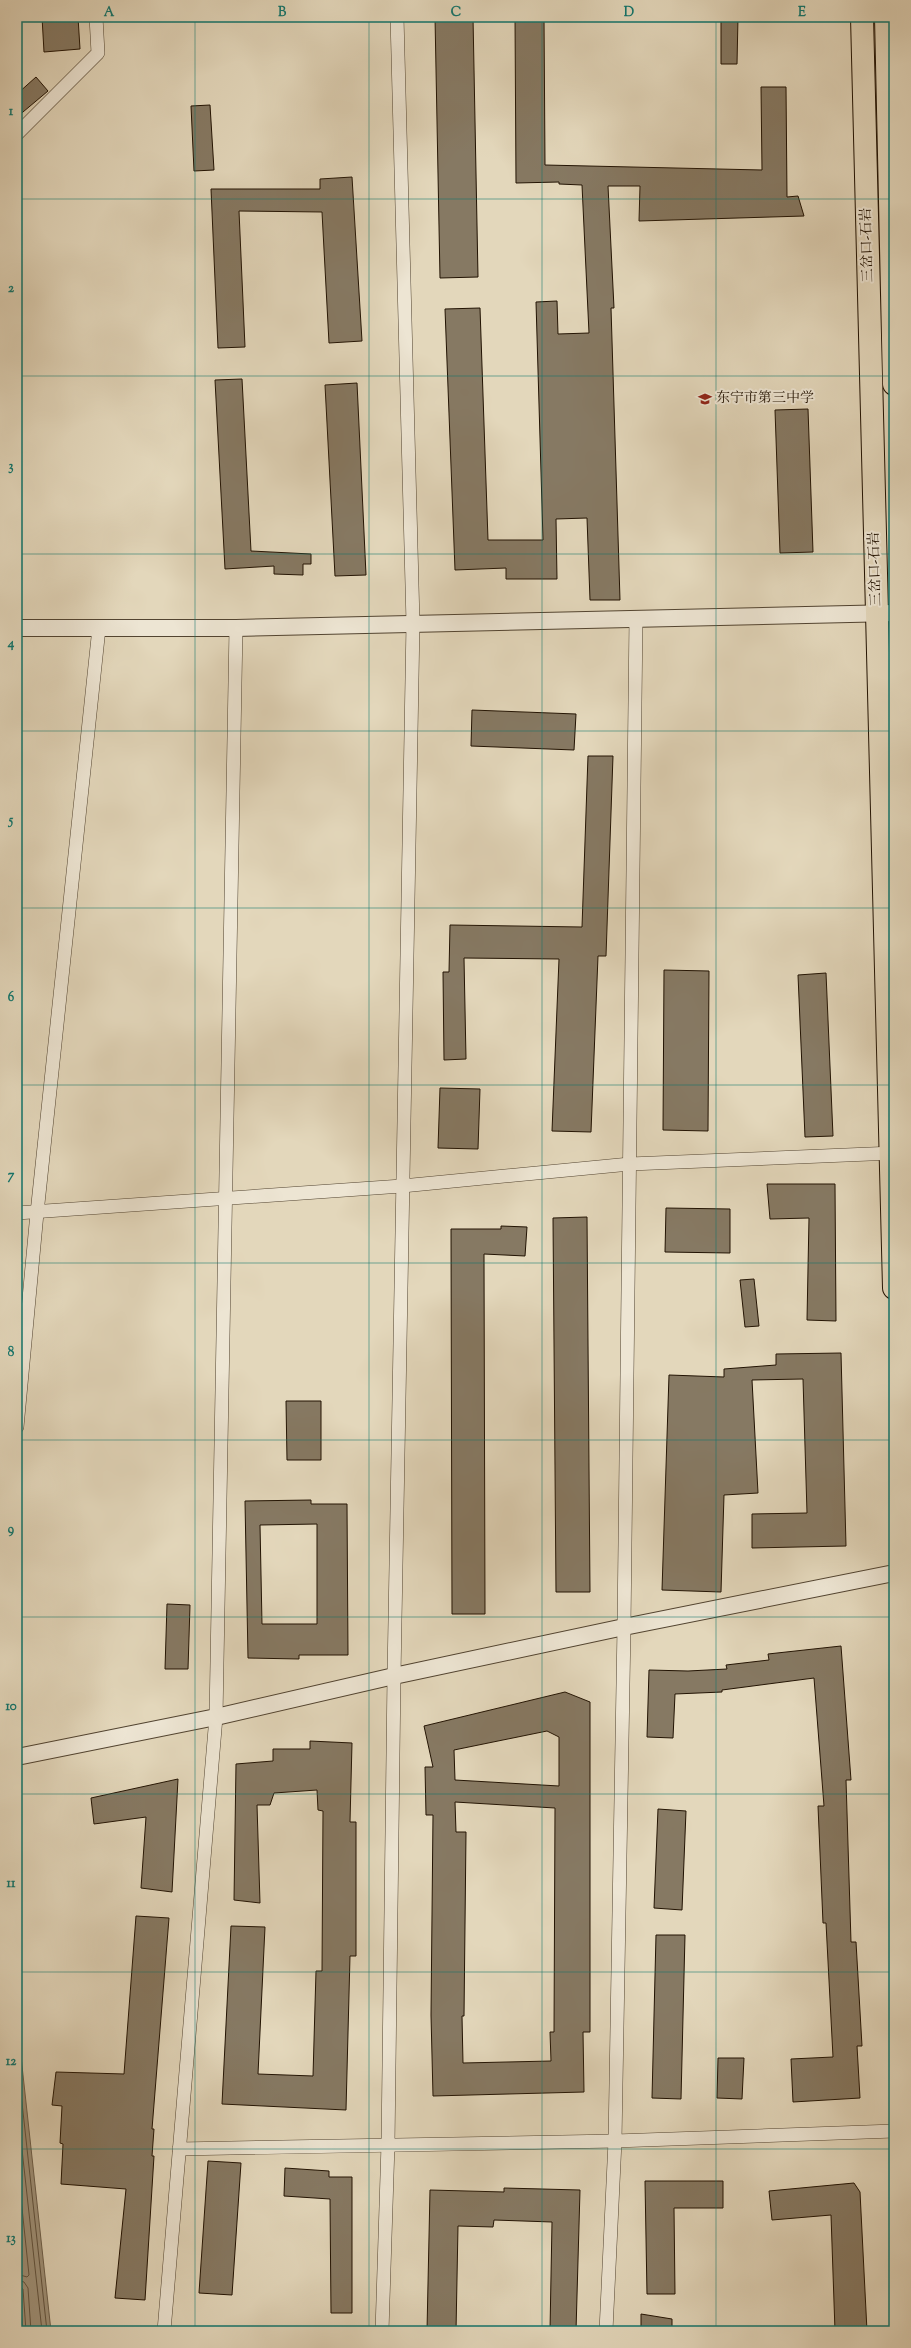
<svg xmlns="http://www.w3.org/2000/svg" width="911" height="2348" viewBox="0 0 911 2348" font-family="'Sorts Mill Goudy','Noto Serif SC',serif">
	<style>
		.water { fill: #a1947c; stroke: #6e604c }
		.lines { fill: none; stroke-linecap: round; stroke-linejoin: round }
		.shore { stroke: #625440; stroke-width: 1 }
		.building { fill: #867963; stroke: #221303; fill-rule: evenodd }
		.minor-casing { stroke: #524431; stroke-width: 14 }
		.tertiary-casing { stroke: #524431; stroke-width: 18 }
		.trunk-casing { stroke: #221303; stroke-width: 24 }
		.minor { stroke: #ede5d3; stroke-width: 13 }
		.tertiary { stroke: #ede5d3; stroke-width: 16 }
		.trunk { stroke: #e3d7bb; stroke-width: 22 }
		.grid { fill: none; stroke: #0f766e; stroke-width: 1; stroke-opacity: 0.55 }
		.labels { text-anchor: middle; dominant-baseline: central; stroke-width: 4; stroke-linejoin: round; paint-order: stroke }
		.street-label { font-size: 14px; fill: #221303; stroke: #ede5d3 }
		.poi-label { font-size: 14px; fill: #221303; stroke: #ede5d3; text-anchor: start }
		.neatline { fill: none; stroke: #0f766e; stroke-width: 1.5 }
		.grid-label { font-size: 13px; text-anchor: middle; font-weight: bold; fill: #0f766e }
	</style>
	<rect width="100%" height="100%" fill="#e3d7bb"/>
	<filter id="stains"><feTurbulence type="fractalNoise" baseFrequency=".005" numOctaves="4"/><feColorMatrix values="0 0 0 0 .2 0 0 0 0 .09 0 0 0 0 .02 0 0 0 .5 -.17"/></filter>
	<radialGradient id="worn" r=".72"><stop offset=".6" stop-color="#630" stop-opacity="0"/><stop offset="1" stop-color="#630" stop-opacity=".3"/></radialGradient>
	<path class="water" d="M17 2020 51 2331H23L17 2267Z"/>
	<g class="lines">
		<g class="shore">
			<path d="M17 2057 47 2331"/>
			<path d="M17 2104 42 2331"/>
			<path d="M17 2160 29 2275 27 2277 17 2274"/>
			<path d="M17 2280 24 2282 28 2288 31 2331"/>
			<path d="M17 2286 23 2289 26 2331"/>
		</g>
	</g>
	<g class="building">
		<path d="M42 17H78L80 49 44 52Z"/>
		<path d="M435 17H473L478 277 440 278Z"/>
		<path d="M515 17H544L545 165 762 170 761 87H786L787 197 798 196 804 216 639 221 640 186H608L614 308H611L620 600H590L587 518 556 519 557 579H506V568L455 570 445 309 480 308 488 540H543L536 302 557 301 558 334 589 333 582 185 559 184V182L516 183Z"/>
		<path d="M721 17H738L737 64H721Z"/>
		<path d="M36 77 48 91 17 117V94Z"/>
		<path d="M210 105 214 170 194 171 191 106Z"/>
		<path d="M352 177 362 341 329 343 322 212 239 211 245 347 218 348 211 189H320V179Z"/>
		<path d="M242 379 251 551 311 554V564H303V575L274 574V566L225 569 215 380Z"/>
		<path d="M357 383 366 575 335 576 325 385Z"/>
		<path d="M808 409 813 552 780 553 775 410Z"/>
		<path d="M472 710 576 714 574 750 471 746Z"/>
		<path d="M588 756H613L606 956H598L591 1132 552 1131 559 959 464 958 466 1059 444 1060 443 972H449L450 925 582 927Z"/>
		<path d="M664 970 709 971 708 1131 663 1130Z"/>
		<path d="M826 973 833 1136 805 1137 798 975Z"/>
		<path d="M440 1088 480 1089 478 1149 438 1148Z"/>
		<path d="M767 1184H835L836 1321 807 1320 809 1218 770 1219Z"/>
		<path d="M666 1208 730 1209V1253L665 1252Z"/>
		<path d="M587 1217 590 1592H556L553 1218Z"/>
		<path d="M501 1226 527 1227 525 1256 484 1254 485 1614H452L451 1229H501Z"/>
		<path d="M754 1279 759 1326 745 1327 740 1280Z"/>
		<path d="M841 1353 846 1546 752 1548V1514L807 1513 803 1379 752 1380 758 1493 724 1495 721 1592 662 1590 669 1375 724 1377V1369L776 1365V1354Z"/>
		<path d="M286 1401H321V1460H287Z"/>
		<path d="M311 1500V1504H347L348 1655H299V1659L248 1658 245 1501ZM317 1524V1624H262L260 1525Z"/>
		<path d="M167 1604 190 1605 188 1669H165Z"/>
		<path d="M841 1646 851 1780H846L851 1942H856L862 2046H857L860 2098 793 2102 791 2059 833 2057 826 1923H823L818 1806H824L814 1678 722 1690V1692L675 1694 673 1738 647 1737 649 1670 688 1671 727 1669 726 1665 769 1660 768 1654Z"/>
		<path d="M565 1692 590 1702V2032H583L584 2092 433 2096 431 2015 433 1815H426L425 1767H433L424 1726ZM547 1731 559 1737V1786L455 1780 454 1750ZM455 1802 555 1808 554 2032H550L551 2061 463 2063 462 2016H464L466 1832H456Z"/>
		<path d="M310 1741 352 1743 350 1822H356V1956H350L346 2110 222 2104 231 1926 265 1927 258 2074 313 2076 316 1971H322L323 1811 318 1810 317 1790 274 1793 270 1805H257L260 1903 234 1900 236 1764 273 1761V1749H310Z"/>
		<path d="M178 1779 172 1892 141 1888 146 1817 94 1824 91 1798Z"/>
		<path d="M658 1809 686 1811 682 1910 654 1908Z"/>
		<path d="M136 1916 169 1918 152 2129H154L152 2156H154L145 2300 115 2298 126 2189 61 2184 63 2144 60 2143 62 2106 52 2105 56 2072 124 2074Z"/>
		<path d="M656 1935H685L681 2099 652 2098Z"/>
		<path d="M718 2058H744L742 2099 717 2098Z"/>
		<path d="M208 2161 241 2163 232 2295 199 2293Z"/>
		<path d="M285 2168 329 2171V2177H352V2313H331L330 2199 284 2196Z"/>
		<path d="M645 2181H723V2208H674L675 2294H647Z"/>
		<path d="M854 2183 860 2192 867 2331H835L831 2215 772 2220 769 2191Z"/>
		<path d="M504 2188 580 2190 576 2331H550L552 2222 494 2220 493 2227 458 2226 456 2331H427L430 2190 504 2192Z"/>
		<path d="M641 2314 672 2319V2331H641Z"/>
	</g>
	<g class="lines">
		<g class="minor-casing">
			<g id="minor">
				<path d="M17 134 98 53 96 17"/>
				<path d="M17 1213 402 1186 630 1164 894 1153"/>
				<path d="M17 1427 37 1213 99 628"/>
				<path d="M179 2149 615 2141 894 2131"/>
				<path d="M164 2331 216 1717 236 628"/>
				<path d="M382 2331 388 2144 394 1676 413 623 397 17"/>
				<path d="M606 2331 615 2141 624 1627 636 618"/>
			</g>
		</g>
		<g class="tertiary-casing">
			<g id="tertiary">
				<path d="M17 628H236L894 613"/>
				<path d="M17 1757 216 1717 394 1676 624 1627 894 1573"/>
			</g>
		</g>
		<g class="trunk-casing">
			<g id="trunk">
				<path d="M862 17 894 1288"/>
				<path d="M886 17 894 384"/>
			</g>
		</g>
		<use href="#minor" class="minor"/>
		<use href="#tertiary" class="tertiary"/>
		<use href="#trunk" class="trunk"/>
	</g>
	<path class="grid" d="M195 17V2331M369 17V2331M542 17V2331M716 17V2331M17 199H894M17 376H894M17 554H894M17 731H894M17 908H894M17 1085H894M17 1263H894M17 1440H894M17 1617H894M17 1794H894M17 1972H894M17 2149H894"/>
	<defs>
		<g id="school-bare" transform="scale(1.08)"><path d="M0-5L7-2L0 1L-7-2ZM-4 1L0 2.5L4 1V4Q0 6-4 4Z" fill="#8f2418" stroke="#ede5d3" stroke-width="2.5" paint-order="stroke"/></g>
	</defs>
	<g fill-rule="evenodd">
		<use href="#school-bare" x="705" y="399"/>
	</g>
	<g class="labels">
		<g class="street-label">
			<text transform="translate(868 245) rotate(-92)">三岔口-石岩</text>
			<text transform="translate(876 569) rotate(-92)">三岔口-石岩</text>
		</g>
		<g class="poi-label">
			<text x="716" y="399">东宁市第三中学</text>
		</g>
	</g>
	<rect width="911" height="2348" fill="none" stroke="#e3d7bb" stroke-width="44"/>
	<rect x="22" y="22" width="867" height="2304" class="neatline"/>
	<g class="grid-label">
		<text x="109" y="16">A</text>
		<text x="282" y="16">B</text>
		<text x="456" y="16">C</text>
		<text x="629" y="16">D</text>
		<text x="802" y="16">E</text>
		<text x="11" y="115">1</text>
		<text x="11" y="292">2</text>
		<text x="11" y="470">3</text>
		<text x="11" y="647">4</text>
		<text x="11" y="824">5</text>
		<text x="11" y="1001">6</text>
		<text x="11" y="1179">7</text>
		<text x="11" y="1356">8</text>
		<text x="11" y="1533">9</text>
		<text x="11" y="1710">10</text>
		<text x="11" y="1887">11</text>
		<text x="11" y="2065">12</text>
		<text x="11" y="2242">13</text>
	</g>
	<rect width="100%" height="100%" filter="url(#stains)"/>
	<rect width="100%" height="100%" fill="url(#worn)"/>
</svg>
